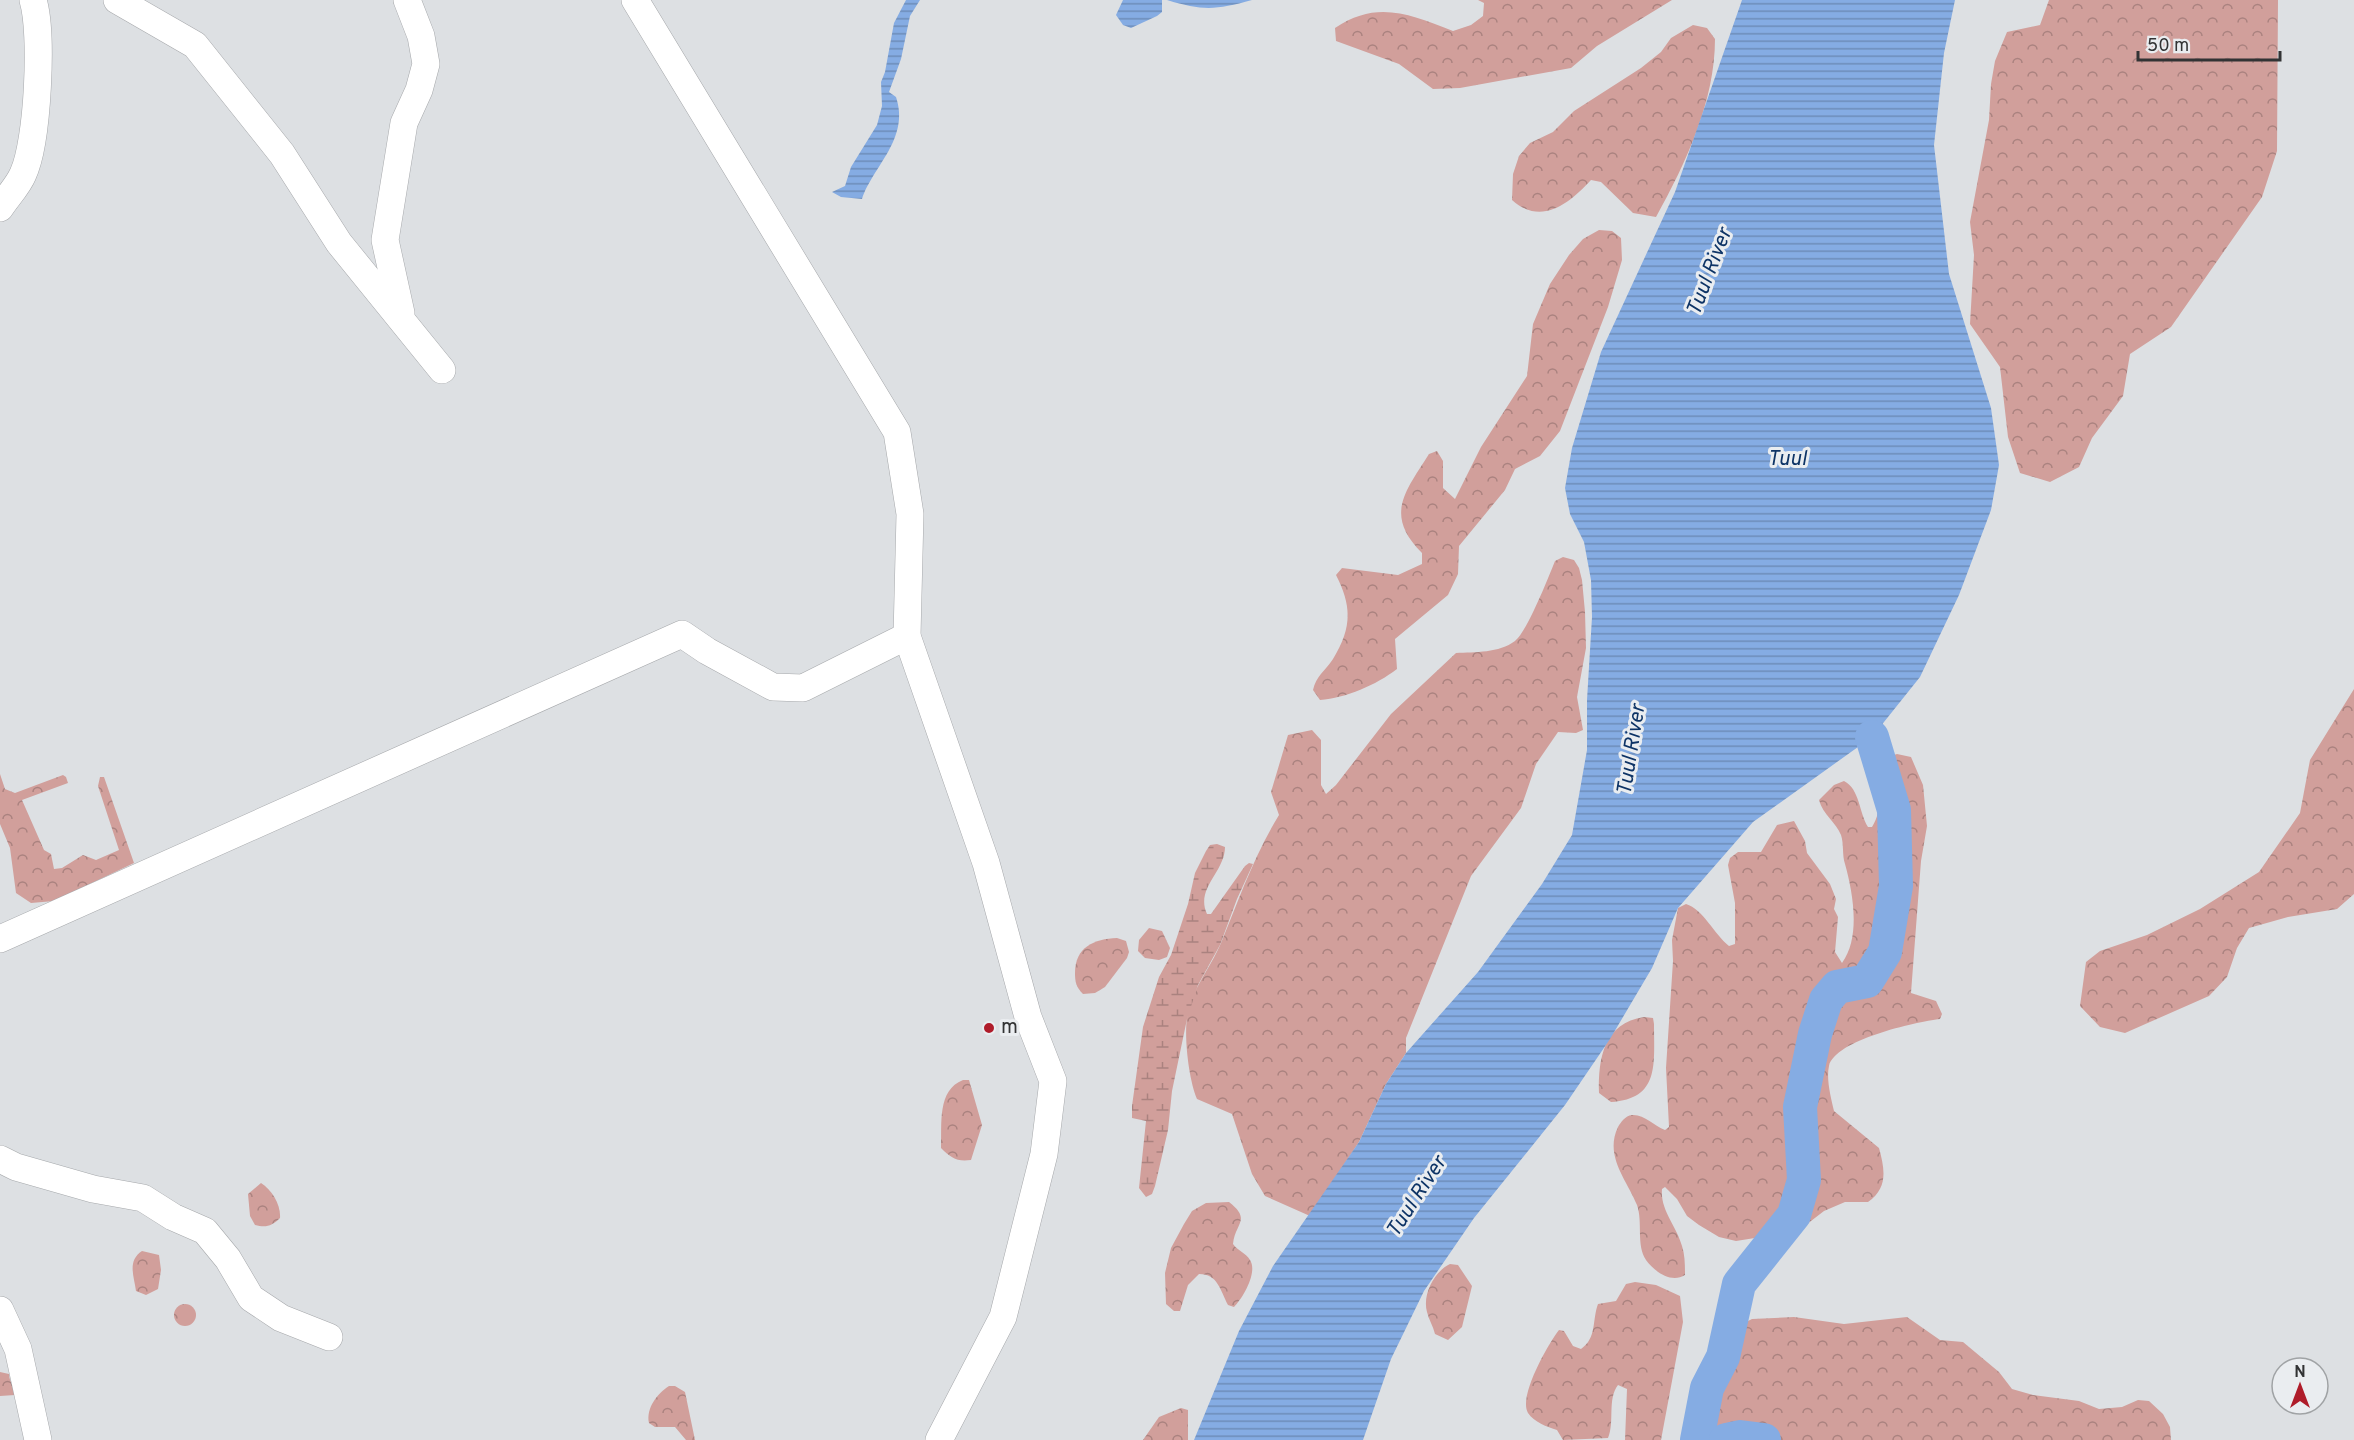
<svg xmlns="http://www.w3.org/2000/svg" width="2354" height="1440" viewBox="0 0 2354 1440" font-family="Overpass,sans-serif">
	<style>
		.forest { fill: url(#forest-crowns) }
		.wetland { fill: url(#wetland-marsh) }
		.water { fill: url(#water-rules) }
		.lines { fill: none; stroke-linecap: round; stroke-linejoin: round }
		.river { stroke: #85ace3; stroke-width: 34 }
		.minor-casing { stroke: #a6a8ab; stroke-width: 28 }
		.minor { stroke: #fff; stroke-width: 27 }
		.poi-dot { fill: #af1c2a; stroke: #eaedf0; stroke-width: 2 }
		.labels { text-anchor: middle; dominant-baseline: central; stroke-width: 6; stroke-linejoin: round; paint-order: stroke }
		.poi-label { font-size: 20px; fill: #323334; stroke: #eaedf0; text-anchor: start }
		.water-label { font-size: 21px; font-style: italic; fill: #0e3466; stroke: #eaedf0 }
	</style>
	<defs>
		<pattern id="forest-crowns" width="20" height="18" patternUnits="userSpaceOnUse" patternTransform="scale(1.5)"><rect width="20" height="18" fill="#d19f9b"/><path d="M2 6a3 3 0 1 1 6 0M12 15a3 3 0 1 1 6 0" fill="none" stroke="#aa827f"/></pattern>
		<pattern id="wetland-marsh" width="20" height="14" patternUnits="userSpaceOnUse" patternTransform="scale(1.5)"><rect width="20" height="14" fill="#d19f9b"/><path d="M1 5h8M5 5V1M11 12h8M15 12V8" fill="none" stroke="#aa827f"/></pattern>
		<pattern id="water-rules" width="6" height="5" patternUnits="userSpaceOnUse" patternTransform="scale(1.5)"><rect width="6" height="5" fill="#85ace3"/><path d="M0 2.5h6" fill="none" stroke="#6d8db9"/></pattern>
	</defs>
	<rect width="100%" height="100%" fill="#dde0e3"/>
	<g class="forest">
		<path d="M1478 0H1672L1597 46 1571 68 1460 88 1433 89 1399 64 1336 41 1335 28C1377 0 1409 14 1453 31L1471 25 1483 16 1484 3Z"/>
		<path d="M2049 0H2278L2277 151 2262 197 2171 327 2130 354 2123 396 2092 438 2079 467 2050 482 2020 473 2008 437 2000 367 1970 324 1974 255 1970 222 1989 120 1991 84 1995 61 2007 32 2040 25Z"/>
		<path d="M1693 25 1707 28 1715 39C1715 101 1686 163 1656 217L1633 213 1601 182 1591 180C1569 204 1541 226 1512 200L1513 174 1519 156 1530 143 1553 132 1574 111 1641 68 1661 52 1671 38Z"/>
		<path d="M1599 230 1612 231 1621 238 1622 260 1608 307 1560 431 1540 456 1515 469 1505 490 1459 546 1458 574 1448 595 1395 639 1397 669C1376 685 1346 698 1320 700L1313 690C1316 676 1325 671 1333 659 1352 628 1352 606 1336 575L1342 568 1398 575 1422 564V553C1384 515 1405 492 1429 454L1437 451 1443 461V488L1455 499 1481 447 1527 376 1533 324 1550 284 1569 255 1583 239Z"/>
		<path d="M1563 557 1574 560 1579 568 1582 580 1585 612 1586 648 1577 697 1583 730 1576 733 1558 732 1536 764 1521 808 1471 876 1406 1038V1053L1386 1084 1359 1142 1310 1216 1265 1196 1252 1174 1232 1114 1197 1099C1189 1080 1184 1039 1187 1018 1191 990 1210 969 1221 943 1239 899 1254 856 1279 815L1271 792 1288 735 1312 730 1321 740V785L1326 794 1336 785 1391 714 1456 653C1475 652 1499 653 1515 641 1527 632 1549 576 1555 561Z"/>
		<path d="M2354 689V894L2337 909 2288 917 2249 928 2237 948 2227 977 2209 996 2125 1033 2100 1027 2080 1006 2086 962 2100 951 2147 935 2200 909 2259 872 2300 813 2310 760Z"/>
		<path d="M1897 754 1911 757 1923 785 1927 826 1921 861 1911 993 1936 1001 1942 1014 1940 1019C1915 1022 1835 1040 1829 1066 1826 1079 1831 1098 1834 1111L1879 1148C1885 1170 1888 1188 1868 1202H1845L1824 1211 1798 1231 1736 1241 1719 1237 1699 1225 1687 1216 1677 1199 1665 1187 1662 1189C1660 1210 1677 1227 1682 1246 1685 1255 1685 1266 1685 1275 1671 1284 1654 1271 1646 1260 1636 1245 1643 1222 1637 1205 1627 1180 1604 1156 1618 1127 1621 1122 1625 1116 1632 1115 1644 1114 1654 1126 1665 1130L1669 1127 1666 1068 1673 961 1672 940 1678 908 1686 904C1703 909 1714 934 1729 946L1735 944V903L1728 865 1730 858 1738 852H1761L1777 825 1794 821 1805 841 1807 853 1830 884 1836 899 1834 909 1838 917 1835 952 1842 963C1861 937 1853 893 1845 864 1842 855 1844 844 1841 835 1836 822 1823 815 1819 800L1834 785 1844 781C1860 789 1859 813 1868 827H1872C1885 808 1875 782 1888 757Z"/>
		<path d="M0 774 5 789 15 793 63 775 66 777 68 783 22 800 44 850 51 854 54 869 62 868 83 855 96 860 119 850 98 786 100 777H104L134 863 54 901 31 903 16 893 10 848 0 824Z"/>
		<path d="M1149 928 1162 931 1170 948 1167 957 1159 960 1145 958 1138 951 1139 940Z"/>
		<path d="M1117 938 1126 941 1129 952 1127 958 1105 987 1095 993 1083 994C1076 987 1075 982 1075 973 1075 947 1094 939 1117 938Z"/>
		<path d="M1644 1017 1653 1018 1654 1024C1654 1064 1660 1099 1611 1102L1599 1093C1598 1058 1604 1023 1644 1017Z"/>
		<path d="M963 1080H969L982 1125 971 1160C957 1162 951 1158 941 1148 942 1124 937 1090 963 1080Z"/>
		<path d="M261 1183C272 1190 281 1205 280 1218 272 1226 266 1228 255 1225L250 1216 248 1194Z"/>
		<path d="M1229 1202C1252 1220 1235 1223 1233 1244 1238 1251 1246 1253 1250 1260 1258 1272 1243 1298 1234 1307L1228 1305C1220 1290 1218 1274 1199 1274L1188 1285 1180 1311H1174L1166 1304 1165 1273 1171 1248 1184 1224 1192 1211 1206 1203Z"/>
		<path d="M142 1251 159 1255 161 1270 158 1289 146 1295 136 1291C134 1276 127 1261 142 1251Z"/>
		<path d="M1450 1264 1458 1265 1472 1286 1462 1327 1448 1340 1435 1334C1433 1326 1429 1320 1427 1312 1422 1294 1435 1271 1450 1264Z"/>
		<path d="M1635 1282 1656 1285 1680 1296 1683 1322 1661 1440H1625L1627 1389 1618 1385C1607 1399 1615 1422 1608 1438L1563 1440 1557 1430C1547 1427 1534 1422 1528 1413 1518 1397 1548 1344 1559 1330L1564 1331 1573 1346 1581 1349C1597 1338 1592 1320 1598 1304L1616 1301 1626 1284Z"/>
		<circle cx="185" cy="1315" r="11"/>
		<path d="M1794 1317 1844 1324 1907 1317 1940 1340 1963 1342 1999 1372 2012 1389 2033 1395 2079 1401 2099 1409 2122 1407 2138 1400 2149 1401 2163 1414 2170 1427 2171 1440H1703L1709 1392 1727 1357 1738 1326 1752 1319Z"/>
		<path d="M0 1372 9 1374C9 1382 15 1386 15 1395L0 1396Z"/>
		<path d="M669 1386H675L685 1392 695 1440H686L675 1427H655L649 1423C646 1408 657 1394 669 1386Z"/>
		<path d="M1181 1408 1188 1410V1440H1143L1159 1417Z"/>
	</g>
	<path class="wetland" d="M1217 844 1225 847C1225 872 1195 888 1207 914H1211L1245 866 1249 863 1253 864 1237 899 1220 945 1198 985 1187 1019 1172 1091 1168 1130 1155 1186 1152 1194 1146 1197 1139 1188 1146 1121 1132 1118V1106L1143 1027 1159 977 1171 955 1188 904 1195 873 1206 851 1210 845Z"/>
	<g class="water">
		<path d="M906 0H920L910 16 901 59 889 92 896 97C910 139 873 166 862 199L841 197 832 192 845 186 851 167 877 125 882 106 881 82 885 72 894 23Z"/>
		<path d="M1123 0H1162V12L1157 16 1131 28 1123 25 1116 15Z"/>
		<path d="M1167 0H1252C1216 10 1203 11 1167 0Z"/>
		<path d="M1742 0H1955L1944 53 1934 145 1949 274 1991 408 1999 465 1991 510 1959 595 1920 677 1872 737 1753 822 1678 908 1652 968 1610 1039 1565 1105 1474 1218 1424 1291 1391 1359 1363 1440H1194L1239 1331 1273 1266 1359 1142 1386 1084 1406 1053 1478 972 1542 884 1572 835 1587 750V700L1592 617 1591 580 1584 542 1570 514 1565 488 1572 448 1601 352 1675 192Z"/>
	</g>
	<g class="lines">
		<g class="river">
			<path d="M1697 1440 1707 1388 1723 1357 1739 1284 1794 1215 1804 1180 1800 1107 1815 1034 1826 1000 1837 987 1867 981 1885 952 1896 886 1894 810 1872 737"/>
			<path d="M1726 1440 1740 1437 1764 1440"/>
		</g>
		<g class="minor-casing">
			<g id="minor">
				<path d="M117 0 195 45 282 154 339 243 442 370"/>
				<path d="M635 0 897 432 910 514 907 636 986 863 1028 1017 1053 1081 1044 1154 1003 1317 939 1440"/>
				<path d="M0 208C7 197 18 186 23 174 38 142 43 33 33 0"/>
				<path d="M401 313 385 240 404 123 419 90 426 64 421 36 407 0"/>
				<path d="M0 939 682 634 707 651 773 687 803 688 907 636"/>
				<path d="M0 1159 16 1167 93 1189 143 1198 173 1217 205 1231 228 1259 251 1298 281 1318 329 1337"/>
				<path d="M0 1310 18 1349 38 1440"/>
			</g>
		</g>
		<use href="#minor" class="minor"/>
	</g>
	<circle class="poi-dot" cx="989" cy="1028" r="6"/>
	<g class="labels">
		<g class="poi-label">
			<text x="1001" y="1028">m</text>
		</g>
		<g class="water-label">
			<text transform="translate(1710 272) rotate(-69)">Tuul River</text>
			<text x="1787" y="459">Tuul</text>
			<text transform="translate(1632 750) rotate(-81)">Tuul River</text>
			<text transform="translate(1417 1197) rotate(-57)">Tuul River</text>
		</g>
	</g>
	<g transform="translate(2300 1386)"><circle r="28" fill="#eaedf0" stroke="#a0a3a5" stroke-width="1.5"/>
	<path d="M0-4.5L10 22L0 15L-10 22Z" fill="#af1c2a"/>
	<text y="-9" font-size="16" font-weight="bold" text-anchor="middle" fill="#323334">N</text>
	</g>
	<path d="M2138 51v9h142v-9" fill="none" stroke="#323334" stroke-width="3"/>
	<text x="2147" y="51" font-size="18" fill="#323334" stroke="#eaedf0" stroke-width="4.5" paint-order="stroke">50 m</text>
</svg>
